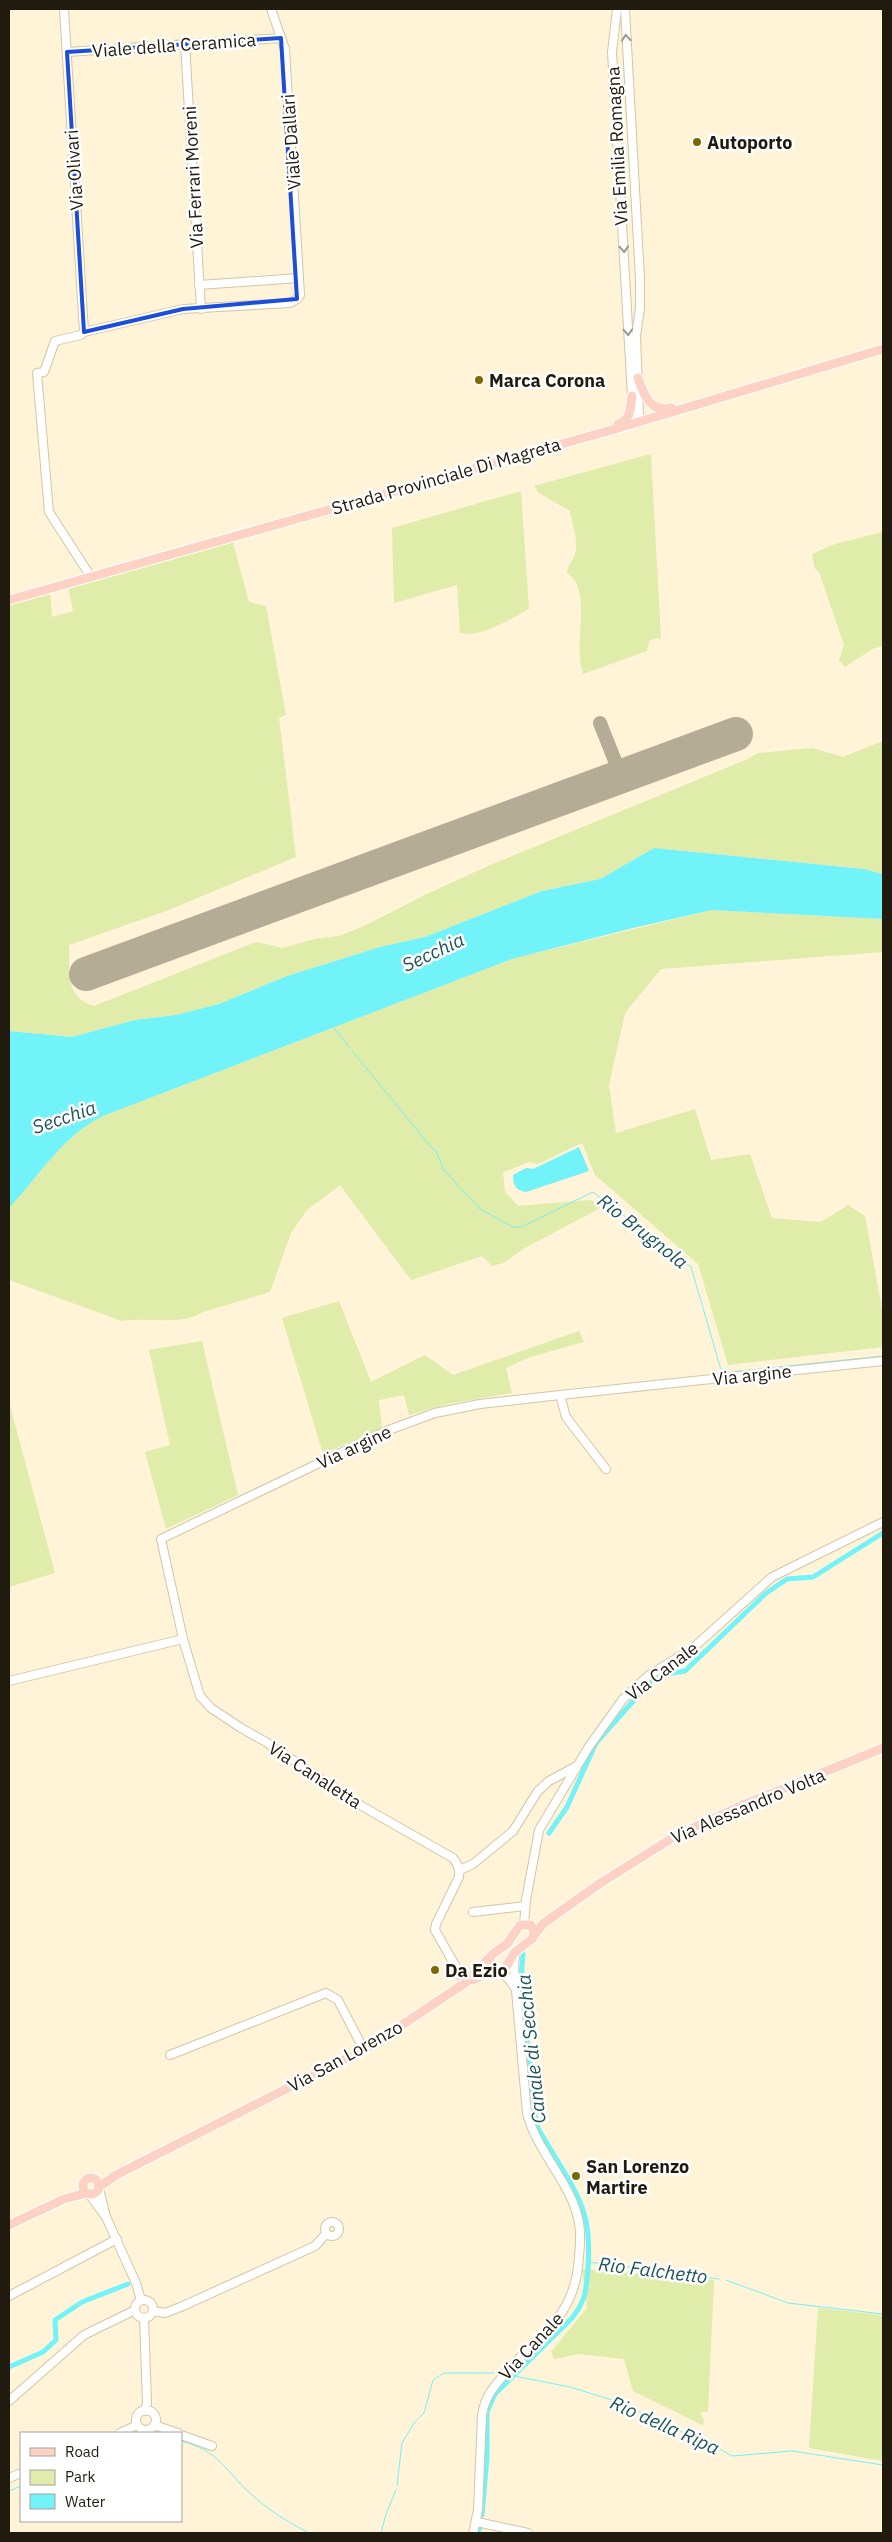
<svg xmlns="http://www.w3.org/2000/svg" width="892" height="2542" viewBox="0 0 892 2542" font-family="'IBM Plex Sans',sans-serif">
	<style>
		.green { fill: #dfecaa }
		.water { fill: #72f2f9 }
		.lines { fill: none; stroke-linecap: round; stroke-linejoin: round }
		.stream { stroke: #72f2f9; stroke-width: 1 }
		.canal { stroke: #72f2f9; stroke-width: 5 }
		.taxiway { stroke: #b5ac95; stroke-width: 14 }
		.runway { stroke: #b5ac95; stroke-width: 34 }
		.minor-casing { stroke: #d4c5a4; stroke-width: 10 }
		.major-casing { stroke: #fff; stroke-width: 11 }
		.minor { stroke: #fff; stroke-width: 8 }
		.major { stroke: #fdd2c4; stroke-width: 9 }
		.oneway { stroke: #9b9893 }
		.marked { fill: none; stroke: #1d4ed8; stroke-width: 4; stroke-linejoin: round }
		.poi-dot { fill: #7d6900; stroke: #fff; stroke-width: 2 }
		.labels { text-anchor: middle; dominant-baseline: central; stroke-width: 5; stroke-linejoin: round; paint-order: stroke }
		.street-label { font-size: 18px; fill: #201b0e; stroke: #fff }
		.poi-label { font-size: 18px; font-weight: bold; fill: #201b0e; stroke: #fff; text-anchor: start }
		.water-label { font-size: 19px; font-style: italic; fill: #1c5457; stroke: #fff }
	</style>
	<rect width="100%" height="100%" fill="#fff3d8"/>
	<g class="green">
		<path d="M651 454 661 639 657 638 649 641 647 651 583 674C574 646 587 610 577 584 575 580 570 576 567 572 568 565 573 561 575 554 579 540 572 525 570 511L539 493 534 486Z"/>
		<path d="M521 491 529 609C509 619 483 638 460 633L457 585 394 603 392 528Z"/>
		<path d="M883 532V646L872 649 845 667 839 660 844 645 819 572 815 569 812 554 835 544Z"/>
		<path d="M232 539 249 602 266 606 286 715 279 718 296 857 166 911 69 945C70 971 64 997 94 1006L256 942 283 948 314 939 339 936 362 927 429 893 488 866 748 759 758 753 812 748 843 757 883 741V874L864 869 654 848 600 879 542 891 425 937 380 947 287 976 219 1004 176 1015 135 1020 72 1037 9 1031V603L50 591 52 617 73 611 68 587Z"/>
		<path d="M712 910 883 919V952L661 969 625 1013 609 1085 616 1133 695 1109 711 1160 750 1154 772 1218 821 1222 848 1205 865 1216 883 1314V1347L728 1365 698 1264 595 1175 582 1143 538 1164 530 1162 503 1172 505 1192 518 1206 590 1200 604 1206 523 1249 504 1263 492 1266 482 1256 411 1280 340 1185 307 1210 291 1233 270 1292 203 1312C182 1326 146 1317 122 1321L9 1280V1208C41 1174 61 1137 103 1116L512 959Z"/>
		<path d="M339 1301 371 1382 425 1355 453 1375 579 1331 584 1342 530 1357 506 1368 512 1393 448 1404 409 1415 404 1395 379 1400 382 1428 323 1454 282 1318Z"/>
		<path d="M202 1341 238 1495 166 1529 145 1452 170 1445 149 1350Z"/>
		<path d="M9 1402 55 1573 9 1587Z"/>
		<path d="M582 2269 714 2280 708 2411 700 2413 705 2422 702 2425 633 2391 624 2359 579 2354 554 2359 551 2352 587 2308Z"/>
		<path d="M818 2308 883 2315V2461L809 2448Z"/>
	</g>
	<g class="water">
		<path d="M654 848 864 869 883 874V919L712 910 633 928 512 959 103 1116C61 1137 41 1174 9 1208V1031L72 1037 135 1020 176 1015 219 1004 287 976 380 947 425 937 542 891 600 879Z"/>
		<path d="M579 1147 589 1171 526 1192C516 1190 513 1186 513 1175L526 1168 533 1169Z"/>
	</g>
	<g class="lines">
		<g class="stream">
			<path d="M333 1027 350 1048"/>
			<path d="M353 1052 431 1147 436 1151 444 1170 480 1209 513 1227H521L593 1192 691 1267 722 1373 883 1356"/>
			<path d="M588 2262 719 2279"/>
			<path d="M726 2280 788 2303 883 2314"/>
			<path d="M509 2375 570 2387 609 2399 651 2417 658 2423 708 2442 732 2456 792 2451 883 2465"/>
			<path d="M181 2441C221 2452 223 2469 251 2494 268 2510 288 2522 309 2533"/>
			<path d="M397 2485 402 2443 414 2423 424 2413 433 2380 444 2373H494"/>
			<path d="M9 2491 21 2486"/>
			<path d="M381 2533 386 2514 396 2490"/>
		</g>
		<g class="canal">
			<path d="M549 1833 567 1807 596 1743 651 1681 660 1675 685 1671 765 1594 787 1579 813 1577 883 1533"/>
			<path d="M9 2367 43 2352 56 2340 55 2320 82 2302 128 2284"/>
			<path d="M482 2515 487 2458V2412L495 2394 572 2318C586 2300 586 2291 588 2268 589 2253 589 2236 586 2221 580 2191 553 2156 538 2128L535 2115 521 1981 523 1954"/>
			<path d="M477 2533 480 2528"/>
		</g>
		<path class="taxiway" d="M600 723 621 776"/>
		<path class="runway" d="M86 974 736 734"/>
		<g class="minor-casing">
			<g id="minor">
				<path d="M64 9 84 332"/>
				<path d="M617 9 612 52 632 396 638 423"/>
				<path d="M625 9 640 279V308L636 336 639 416"/>
				<path d="M185 44 201 309"/>
				<path d="M67 52 281 38"/>
				<path d="M199 285 299 278"/>
				<path d="M91 577 49 512 37 373 44 372 55 341 81 335 84 332 183 309 290 303 297 299 300 295 285 49 271 9"/>
				<path d="M560 1395 566 1417 606 1469"/>
				<path d="M9 1681 183 1639"/>
				<path d="M460 1870 473 1864 513 1831 538 1791 549 1781 575 1767"/>
				<path d="M473 1912 525 1906"/>
				<path d="M524 1924 526 1900 539 1830 588 1748 623 1699 648 1676 693 1648 772 1577 883 1522"/>
				<path d="M498 1971 508 1978 515 1988"/>
				<path d="M465 1983 435 1930 436 1924 459 1877C460 1869 458 1865 453 1858L360 1805 266 1742 241 1728 211 1708 200 1696 183 1639 161 1539 386 1431 435 1413 480 1404 560 1395 883 1361"/>
				<path d="M170 2055 326 1993 338 2000 364 2050"/>
				<path d="M89 2194 106 2217 99 2189"/>
				<path d="M106 2217 136 2283 141 2300"/>
				<circle cx="332" cy="2229" r="7"/>
				<path d="M9 2296 117 2239"/>
				<circle cx="144" cy="2309" r="9"/>
				<path d="M153 2311 165 2313 183 2306 315 2246 326 2234"/>
				<path d="M144 2318 147 2403 145 2411"/>
				<path d="M9 2401 84 2335 135 2310"/>
				<circle cx="146" cy="2420" r="10"/>
				<path d="M154 2425 178 2433"/>
				<path d="M120 2433 137 2425"/>
				<path d="M181 2435 212 2446"/>
				<path d="M9 2478 21 2473"/>
				<path d="M477 2522 528 2533"/>
				<path d="M473 2533 478 2510 482 2415C485 2395 496 2384 508 2370 545 2330 575 2316 579 2257 580 2246 581 2234 579 2223 572 2183 537 2153 527 2113L514 1968 515 1953"/>
			</g>
		</g>
		<g class="major-casing">
			<g id="major">
				<path d="M638 378C644 395 650 413 672 408"/>
				<path d="M618 424C631 420 630 408 632 396"/>
				<path d="M9 600 615 429 883 349"/>
				<path d="M534 1935 544 1923 599 1884 677 1835 743 1805 883 1748"/>
				<path d="M472 1980 495 1970"/>
				<circle cx="91" cy="2186" r="8"/>
				<path d="M99 2187 116 2175 369 2047 465 1983 494 1953 507 1944 520 1925H531L534 1931 533 1938 514 1953 505 1969 495 1970 490 1959"/>
				<path d="M9 2225 64 2199 87 2193"/>
			</g>
		</g>
		<use href="#minor" class="minor"/>
		<use href="#major" class="major"/>
	</g>
	<defs><path id="oneway-chevron" d="M-2-3.5L2.5 0L-2 3.5" fill="none" stroke-width="1.6" stroke-linecap="round" stroke-linejoin="round" transform="scale(1.25)"/></defs>
	<g class="oneway">
		<use href="#oneway-chevron" transform="translate(626 38) rotate(-94)"/>
		<use href="#oneway-chevron" transform="translate(624 249) rotate(87)"/>
		<use href="#oneway-chevron" transform="translate(628 332) rotate(87)"/>
	</g>
	<path class="marked" d="M281 38 297 299 183 309 84 332 67 52Z"/>
	<g class="poi-dot">
		<circle cx="697" cy="142" r="5"/>
		<circle cx="479" cy="380" r="5"/>
		<circle cx="435" cy="1970" r="5"/>
		<circle cx="576" cy="2176" r="5"/>
	</g>
	<g class="labels">
		<g class="street-label">
			<text transform="translate(174 45) rotate(-4)">Viale della Ceramica</text>
			<text transform="translate(291 142) rotate(-94)">Viale Dallari</text>
			<text transform="translate(617 146) rotate(-93)">Via Emilia Romagna</text>
			<text transform="translate(74 170) rotate(-94)">Via Olivari</text>
			<text transform="translate(193 177) rotate(-93)">Via Ferrari Moreni</text>
			<text transform="translate(446 476) rotate(-16)">Strada Provinciale Di Magreta</text>
			<text transform="translate(752 1375) rotate(-6)">Via argine</text>
			<text transform="translate(354 1447) rotate(-25)">Via argine</text>
			<text transform="translate(662 1671) rotate(-37)">Via Canale</text>
			<text transform="translate(315 1775) rotate(33)">Via Canaletta</text>
			<text transform="translate(748 1806) rotate(-23)">Via Alessandro Volta</text>
			<text transform="translate(345 2056) rotate(-29)">Via San Lorenzo</text>
			<text transform="translate(531 2346) rotate(-47)">Via Canale</text>
		</g>
		<g class="poi-label">
			<text x="707" y="142">Autoporto</text>
			<text x="489" y="380">Marca Corona</text>
			<text x="445" y="1970">Da Ezio</text>
			<text x="586" y="2166">San Lorenzo<tspan x="586" dy="21">Martire</tspan></text>
		</g>
		<g class="water-label">
			<text transform="translate(433 952) rotate(-25)">Secchia</text>
			<text transform="translate(64 1117) rotate(-19)">Secchia</text>
			<text transform="translate(643 1231) rotate(38)">Rio Brugnola</text>
			<text transform="translate(531 2049) rotate(-96)">Canale di Secchia</text>
			<text transform="translate(653 2270) rotate(7)">Rio Falchetto</text>
			<text transform="translate(665 2425) rotate(24)">Rio della Ripa</text>
		</g>
	</g>
	<rect width="892" height="2542" fill="none" stroke="#201b0e" stroke-width="20"/>
	<rect x="20" y="2432" width="162" height="90" fill="#ffffff" stroke="#a6a49f"/>
	<rect x="30" y="2448" width="25" height="8" fill="#fdd2c4" stroke="#a6a49f"/>
	<text x="65" y="2457" font-size="15" fill="#201b0e">Road</text>
	<rect x="30" y="2470" width="25" height="15" fill="#dfecaa" stroke="#a6a49f"/>
	<text x="65" y="2482" font-size="15" fill="#201b0e">Park</text>
	<rect x="30" y="2494" width="25" height="15" fill="#72f2f9" stroke="#a6a49f"/>
	<text x="65" y="2507" font-size="15" fill="#201b0e">Water</text>
</svg>
